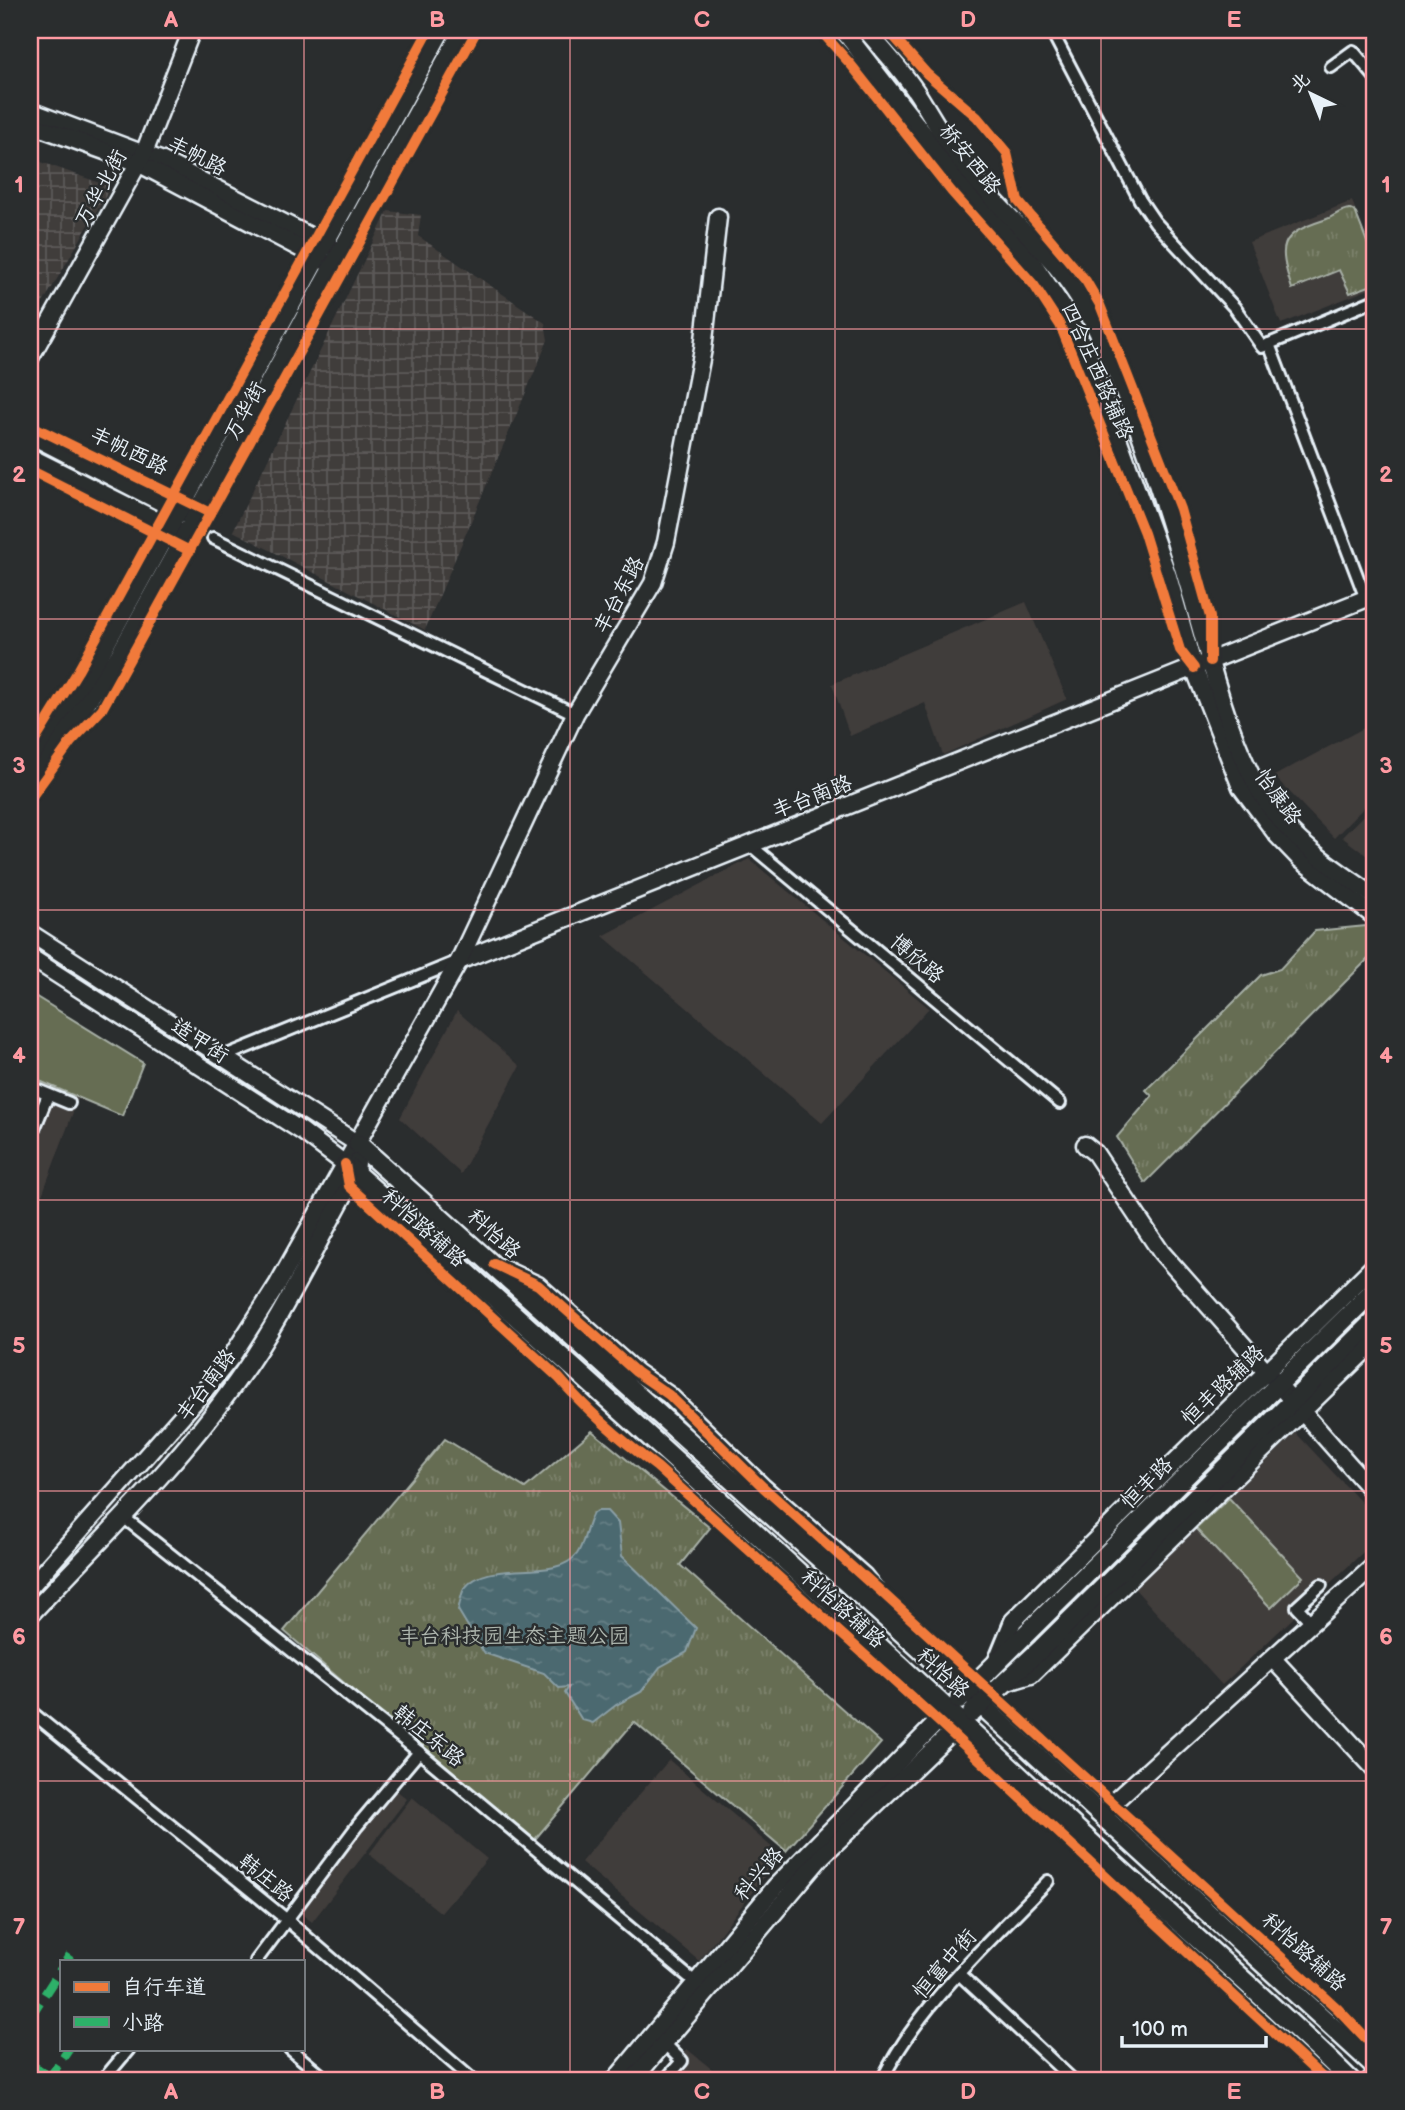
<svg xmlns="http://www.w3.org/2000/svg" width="1405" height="2110" viewBox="0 0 1405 2110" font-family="'Balsamiq Sans','LXGW WenKai TC',sans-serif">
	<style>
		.built { fill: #403c3b }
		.industrial { fill: url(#industrial-grid) }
		.park { fill: url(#park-tufts); stroke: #a7afa6; stroke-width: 2 }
		.garden { fill: #666d53; stroke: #a7afa6; stroke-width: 2 }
		.water { fill: url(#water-ripples); stroke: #8a9fa6; stroke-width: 2 }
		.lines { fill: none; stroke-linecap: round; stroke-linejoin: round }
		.street-casing { stroke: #e8f1f8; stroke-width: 16 }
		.secondary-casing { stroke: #e8f1f8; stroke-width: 21 }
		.primary-casing { stroke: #e8f1f8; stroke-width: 23 }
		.street { stroke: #2a2d2e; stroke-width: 10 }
		.secondary { stroke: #2a2d2e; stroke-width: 16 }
		.primary { stroke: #2a2d2e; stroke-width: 18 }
		.quiet { stroke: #2db169; stroke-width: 9; stroke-dasharray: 18 9; stroke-linecap: butt }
		.cycleway-casing { stroke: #2a2d2e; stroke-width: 15 }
		.cycleway { stroke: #f17a3a; stroke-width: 10 }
		.grid { fill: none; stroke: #ff9aa2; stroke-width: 2; stroke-opacity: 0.55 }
		.labels { text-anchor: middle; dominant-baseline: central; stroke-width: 5; stroke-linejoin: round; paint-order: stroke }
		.street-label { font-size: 21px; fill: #e8f1f8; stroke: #2a2d2e }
		.park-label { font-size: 21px; fill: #aeb6ae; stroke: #2a2d2e }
		.neatline { fill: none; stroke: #ff9aa2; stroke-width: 2.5 }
		.grid-label { font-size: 23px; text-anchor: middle; font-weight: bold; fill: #ff9aa2 }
	</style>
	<defs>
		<pattern id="industrial-grid" width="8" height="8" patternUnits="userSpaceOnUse" patternTransform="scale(1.75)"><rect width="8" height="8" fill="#403c3b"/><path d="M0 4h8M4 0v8" fill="none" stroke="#5c5958"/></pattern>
		<pattern id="park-tufts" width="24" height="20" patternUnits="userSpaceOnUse" patternTransform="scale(1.75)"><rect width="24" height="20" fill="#666d53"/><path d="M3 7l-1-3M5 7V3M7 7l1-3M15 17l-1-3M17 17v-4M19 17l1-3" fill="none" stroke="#7c826c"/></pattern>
		<pattern id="water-ripples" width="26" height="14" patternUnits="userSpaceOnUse" patternTransform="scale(1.75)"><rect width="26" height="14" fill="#4c6970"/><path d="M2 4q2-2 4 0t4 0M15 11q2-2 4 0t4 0" fill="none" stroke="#667f85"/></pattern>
	</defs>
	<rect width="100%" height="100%" fill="#2a2d2e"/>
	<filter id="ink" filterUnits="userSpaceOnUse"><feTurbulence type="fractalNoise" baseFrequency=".0143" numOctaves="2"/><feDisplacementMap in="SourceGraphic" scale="14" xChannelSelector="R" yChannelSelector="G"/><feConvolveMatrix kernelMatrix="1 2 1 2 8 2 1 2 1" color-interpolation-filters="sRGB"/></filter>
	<g filter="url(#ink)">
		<g class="built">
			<path d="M1352 201 1375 260V287L1281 324 1249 242Z"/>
			<path d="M1026 602 1067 699 943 755 925 703 850 736 832 684Z"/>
			<path d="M1375 722V796L1334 838 1274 776Z"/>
			<path d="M1375 803V862L1342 837Z"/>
			<path d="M749 859 929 1008 822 1123 603 936Z"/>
			<path d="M30 993 143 1063 122 1116 78 1099 35 1214 30 1212Z"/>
			<path d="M457 1011 520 1066 461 1174 400 1118Z"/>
			<path d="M1296 1433 1375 1517V1541L1222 1685 1134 1588Z"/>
			<path d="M669 1760 781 1855 699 1961 581 1862Z"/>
			<path d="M395 1789 407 1799 312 1922 295 1909Z"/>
			<path d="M412 1797 487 1859 441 1913 369 1854Z"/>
			<path d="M687 2049 725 2080H659Z"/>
		</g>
		<g class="industrial">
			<path d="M30 158 111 187 30 325Z"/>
			<path d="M388 211 421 215 418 236 545 323 548 340 425 630 233 531Z"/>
		</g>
		<g class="park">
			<path d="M1350 209 1355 211 1375 263V284L1350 293 1339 270 1292 289C1278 245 1278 235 1324 220 1334 217 1339 210 1350 209Z"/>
			<path d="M1366 926 1375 933V952L1145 1183 1117 1137 1152 1096 1146 1090 1261 975 1280 969 1315 931Z"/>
			<path d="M592 1431 710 1528 680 1565 881 1743 786 1851 634 1722 531 1844 284 1631 445 1439 525 1488Z"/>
		</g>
		<g class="garden">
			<path d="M30 993 143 1063 122 1116 30 1077Z"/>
			<path d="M1229 1498 1303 1577 1271 1608 1196 1529Z"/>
		</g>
		<path class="water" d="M598 1511H607L618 1523 622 1556 696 1628 687 1652 660 1667 641 1692 616 1705 593 1723 582 1720 565 1693 569 1687 559 1688 544 1673 484 1653 458 1610C460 1604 461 1594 464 1589 488 1556 554 1584 577 1554 585 1542 586 1526 593 1513Z"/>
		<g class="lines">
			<g class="street-casing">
				<g id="street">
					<path d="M1051 30 1140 200 1155 222 1235 308 1262 347 1375 300"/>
					<path d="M1331 67 1353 51 1375 77"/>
					<path d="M1269 344 1366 599"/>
					<path d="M213 538 575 714"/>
					<path d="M749 844 1060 1103"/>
					<path d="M225 1056 459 961"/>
					<path d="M30 1087 69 1103"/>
					<path d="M30 1139 48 1095"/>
					<path d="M122 1516 419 1752 701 1987"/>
					<path d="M1312 1623 1297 1607 1321 1585"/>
					<path d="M30 1711 287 1920 473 2080"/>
					<path d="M256 1961 357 1826 419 1752"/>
					<path d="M959 1974 1073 2080"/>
					<path d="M664 2043 682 2061 665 2080"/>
					<path d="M290 2049 327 2080"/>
					<path d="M30 2075 37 2080"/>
					<path d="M103 2080 129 2049"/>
					<path d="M882 2080C919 2004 990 1942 1048 1881"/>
				</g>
			</g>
			<g class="secondary-casing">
				<g id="secondary">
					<path d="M843 30 980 206 1029 257 1066 312 1089 358 1168 576 1194 668 1241 787 1277 835 1301 860 1375 917"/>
					<path d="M866 30C884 51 904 72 919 96 934 120 947 144 965 167 1006 219 1058 255 1090 317 1134 401 1166 510 1193 601 1211 665 1234 760 1274 813 1302 849 1339 871 1375 897"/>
					<path d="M30 111 163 161 335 249"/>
					<path d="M30 124 138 163 328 263"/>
					<path d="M30 358 144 153 192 30"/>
					<path d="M30 435 186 515"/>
					<path d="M30 457 178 531"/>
					<path d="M30 764 95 665 442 30"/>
					<path d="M30 788 118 656 462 30"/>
					<path d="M30 933 358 1144"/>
					<path d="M30 957 303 1132 345 1164"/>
					<path d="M459 961 1375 595"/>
					<path d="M1085 1145 1095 1153 1161 1252 1375 1494"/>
					<path d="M499 1267 538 1285 636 1372 669 1395 763 1487 864 1576 906 1630"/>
					<path d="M30 1587 204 1391 232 1356 278 1284 459 961 575 714 653 583 666 542 703 349 718 217"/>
					<path d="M30 1615C100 1540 177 1466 237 1381 284 1316 316 1243 356 1174L357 1162"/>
					<path d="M1273 1659 1375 1769"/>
					<path d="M997 1660 1013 1621 1375 1265"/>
					<path d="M1004 1683 1031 1675 1375 1341"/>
					<path d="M1103 1817 1117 1799 1375 1565"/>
					<path d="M615 2080 776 1886 950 1709"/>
					<path d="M633 2080 822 1856 962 1722"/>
					<path d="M1370 2080 1375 2075"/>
				</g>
			</g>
			<g class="primary-casing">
				<g id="primary">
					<path d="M358 1144 917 1646 1375 2066"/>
					<path d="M345 1164C594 1384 840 1609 1083 1835 1172 1918 1264 1995 1350 2080"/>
					<path d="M959 1700 1375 1289"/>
					<path d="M972 1713 1042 1648 1375 1320"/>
				</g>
			</g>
			<use href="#street" class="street"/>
			<use href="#secondary" class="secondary"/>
			<use href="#primary" class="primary"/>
			<g class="quiet">
				<path d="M66 1961 70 1955"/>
				<path d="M30 2017 61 1969"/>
				<path d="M30 2064 51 2077"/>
				<path d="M30 2075 37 2080"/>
				<path d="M48 2080 69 2049"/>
			</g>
			<g class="cycleway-casing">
				<g id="cycleway">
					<path d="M820 30 852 66 951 191 1034 285 1060 325 1144 533 1180 650 1194 668"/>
					<path d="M888 30 927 74 977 117 1007 153 1018 201 1086 281 1100 305 1180 509 1210 617V661"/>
					<path d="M30 425 210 513"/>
					<path d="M30 470 190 551"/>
					<path d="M30 749 78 671 429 30"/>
					<path d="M30 799 71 742 102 709 477 30"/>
					<path d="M345 1164 349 1186 559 1378C588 1412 621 1440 657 1467L938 1721 1325 2080"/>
					<path d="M494 1264 538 1285 636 1372 669 1395 763 1487 871 1584"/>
					<path d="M864 1576 1337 2008 1375 2048"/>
				</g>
			</g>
			<use href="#cycleway" class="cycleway"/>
		</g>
	</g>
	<path class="grid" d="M304 30V2080M570 30V2080M835 30V2080M1101 30V2080M30 329H1375M30 619H1375M30 910H1375M30 1200H1375M30 1491H1375M30 1781H1375"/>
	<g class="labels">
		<g class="street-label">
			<text transform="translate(197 156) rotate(27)">丰帆路</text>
			<text transform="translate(970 159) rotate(51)">桥安西路</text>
			<text transform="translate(101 188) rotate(-61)">万华北街</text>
			<text transform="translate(1097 371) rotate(66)">四合庄西路辅路</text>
			<text transform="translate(245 411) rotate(-61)">万华街</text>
			<text transform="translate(129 451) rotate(26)">丰帆西路</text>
			<text transform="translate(619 595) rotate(-62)">丰台东路</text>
			<text transform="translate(812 797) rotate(-21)">丰台南路</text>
			<text transform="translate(1278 797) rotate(54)">怡康路</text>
			<text transform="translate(917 959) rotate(40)">博欣路</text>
			<text transform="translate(200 1041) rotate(33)">造甲街</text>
			<text transform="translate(424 1228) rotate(42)">科怡路辅路</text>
			<text transform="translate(494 1234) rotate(42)">科怡路</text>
			<text transform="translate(206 1385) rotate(-53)">丰台南路</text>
			<text transform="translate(1223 1385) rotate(-44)">恒丰路辅路</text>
			<text transform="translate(1147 1483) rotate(-45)">恒丰路</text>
			<text transform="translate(843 1609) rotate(42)">科怡路辅路</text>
			<text transform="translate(943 1673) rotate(43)">科怡路</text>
			<text transform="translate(429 1736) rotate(39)">韩庄东路</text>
			<text transform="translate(759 1874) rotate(-49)">科兴路</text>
			<text transform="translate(266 1878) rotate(39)">韩庄路</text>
			<text transform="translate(1304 1952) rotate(42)">科怡路辅路</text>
			<text transform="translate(945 1964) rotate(-49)">恒富中街</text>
		</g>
		<g class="park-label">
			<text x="514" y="1636">丰台科技园生态主题公园</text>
		</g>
	</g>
	<rect width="1405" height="2110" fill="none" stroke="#2a2d2e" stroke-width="77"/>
	<rect x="60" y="1960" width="245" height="91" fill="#2a2d2e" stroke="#767b7f" stroke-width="2"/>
	<rect x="74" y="1982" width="35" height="10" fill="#f17a3a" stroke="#767b7f" stroke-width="2"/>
	<text x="122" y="1994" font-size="21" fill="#e8f1f8">自行车道</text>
	<rect x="74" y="2017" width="35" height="10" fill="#2db169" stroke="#767b7f" stroke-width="2"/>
	<text x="122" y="2030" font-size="21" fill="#e8f1f8">小路</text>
	<g transform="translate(1311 94) rotate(317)" stroke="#2a2d2e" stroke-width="5" paint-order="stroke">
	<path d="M0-5L12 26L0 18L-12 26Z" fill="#e8f1f8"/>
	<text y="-10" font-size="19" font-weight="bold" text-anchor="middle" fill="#e8f1f8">北</text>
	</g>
	<path d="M1122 2036v10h144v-10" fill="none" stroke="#e8f1f8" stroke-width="3.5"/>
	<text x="1132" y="2036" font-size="21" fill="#e8f1f8" stroke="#2a2d2e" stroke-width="5" paint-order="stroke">100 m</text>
	<rect x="38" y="38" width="1328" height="2034" class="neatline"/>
	<g class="grid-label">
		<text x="171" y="27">A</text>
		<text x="437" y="27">B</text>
		<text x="702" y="27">C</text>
		<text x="968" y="27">D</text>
		<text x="1234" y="27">E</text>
		<text x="19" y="192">1</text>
		<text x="1386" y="192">1</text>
		<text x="19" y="482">2</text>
		<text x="1386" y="482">2</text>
		<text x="19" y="773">3</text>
		<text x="1386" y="773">3</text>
		<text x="19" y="1063">4</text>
		<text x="1386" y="1063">4</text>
		<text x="19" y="1353">5</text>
		<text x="1386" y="1353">5</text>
		<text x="19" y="1644">6</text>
		<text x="1386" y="1644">6</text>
		<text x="19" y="1934">7</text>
		<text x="1386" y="1934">7</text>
		<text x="171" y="2099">A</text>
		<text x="437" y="2099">B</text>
		<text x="702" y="2099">C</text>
		<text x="968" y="2099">D</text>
		<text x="1234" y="2099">E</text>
	</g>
</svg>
